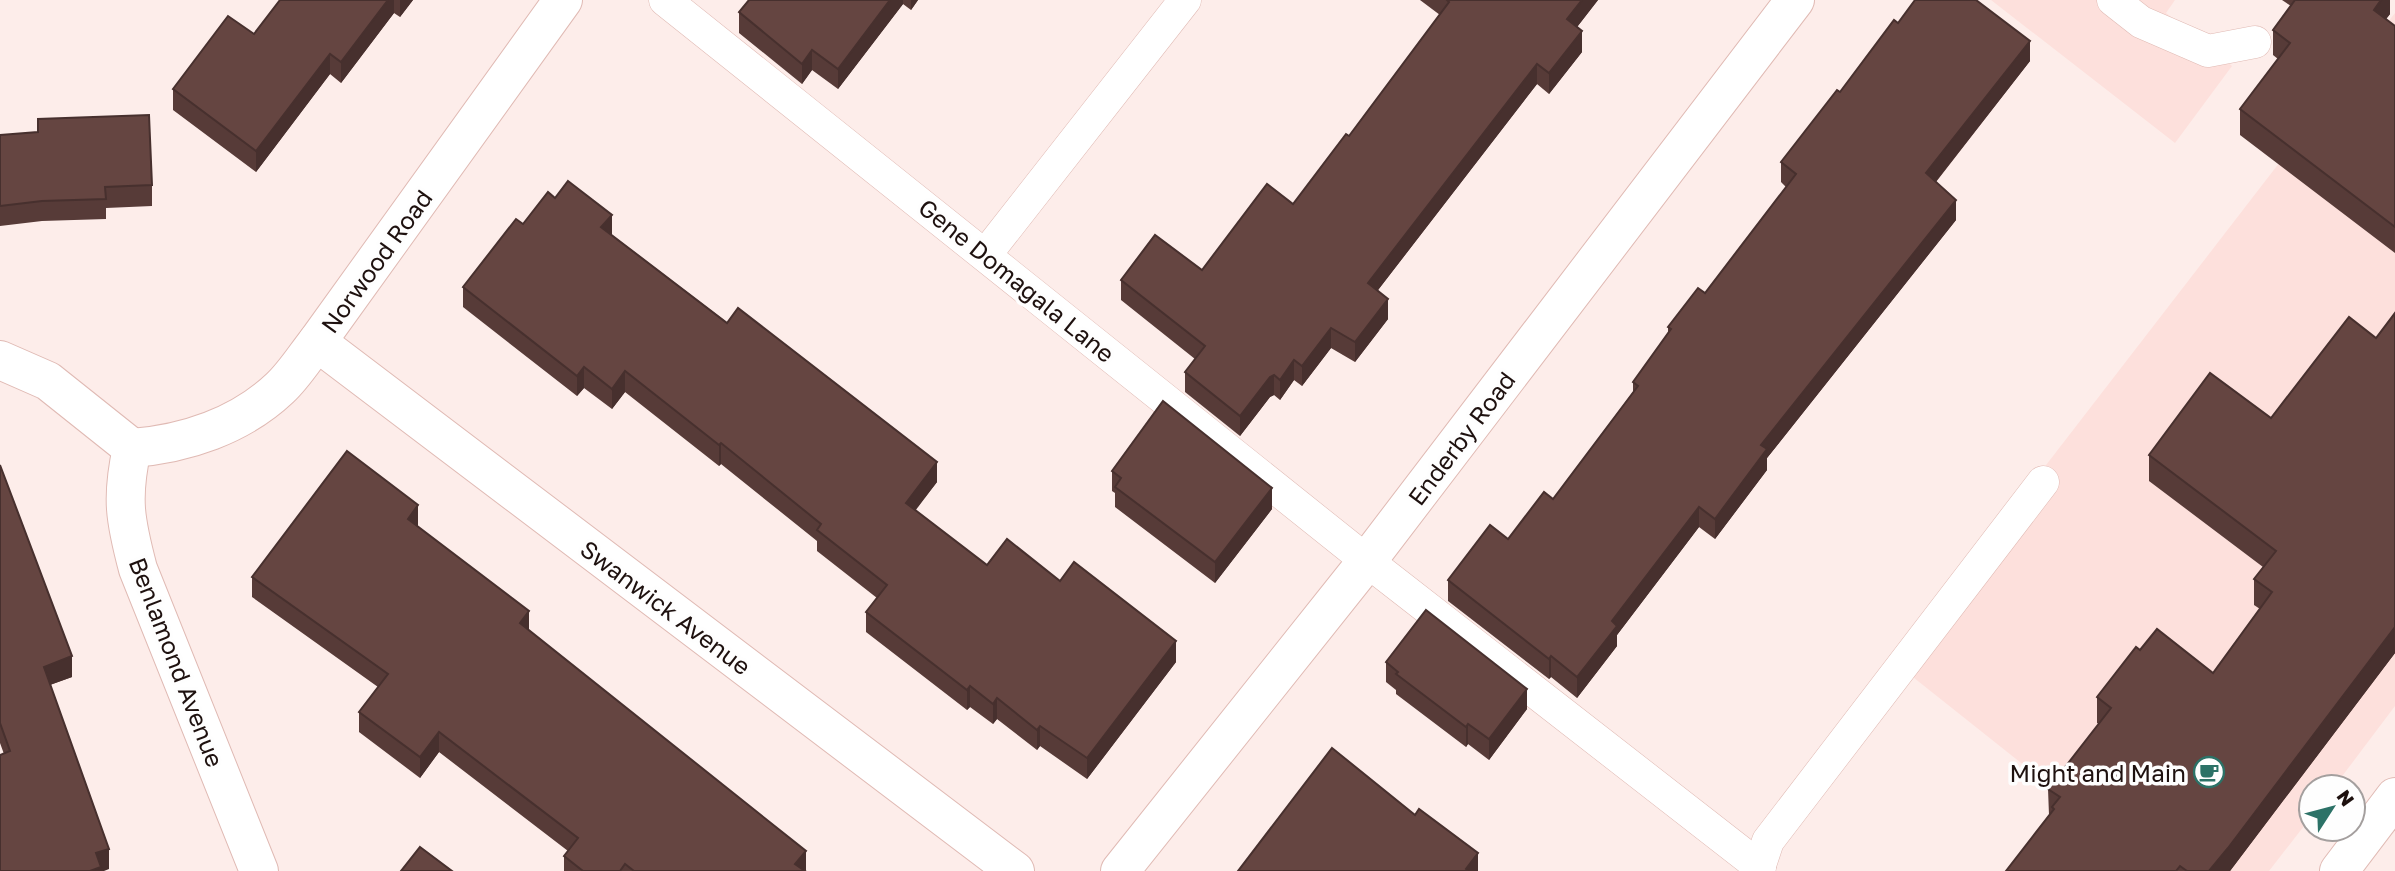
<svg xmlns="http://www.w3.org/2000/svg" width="2395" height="871" viewBox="0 0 2395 871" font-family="'Golos Text',sans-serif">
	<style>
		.built { fill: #fde0dc }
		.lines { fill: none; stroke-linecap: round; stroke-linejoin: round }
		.lane-casing { stroke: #e0bab4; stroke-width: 33 }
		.street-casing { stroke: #e0bab4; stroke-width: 40 }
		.secondary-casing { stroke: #e0bab4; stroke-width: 40 }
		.lane { stroke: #fff; stroke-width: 32 }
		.street { stroke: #fff; stroke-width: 38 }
		.secondary { stroke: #fff; stroke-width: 38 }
		.wall { fill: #573b38 }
		.shaded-wall { fill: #47302e }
		.building { fill: #654541; stroke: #47302e; stroke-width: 2 }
		.labels { text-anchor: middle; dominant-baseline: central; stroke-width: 7; stroke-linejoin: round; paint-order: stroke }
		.street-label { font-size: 24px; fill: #1e110f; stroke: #fefefe }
		.poi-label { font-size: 24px; fill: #1e110f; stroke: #fefefe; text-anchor: end }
	</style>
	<rect width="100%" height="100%" fill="#fdedea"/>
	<g class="built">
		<path d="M1991 0H2175L2166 13 2232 66 2175 143Z"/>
		<path d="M2395 13V706L2334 787H2311V817L2269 871H2157L1894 662Z"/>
	</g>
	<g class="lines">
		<g class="lane-casing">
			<g id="lane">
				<path d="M665 0 1367 561 1760 867"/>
				<path d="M2113 0 2141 22 2208 51 2255 42"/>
				<path d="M986 254 1185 0"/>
				<path d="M1758 871 1768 841 2043 482"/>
			</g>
		</g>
		<g class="street-casing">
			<g id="street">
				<path d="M317 342 1015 871"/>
				<path d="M0 360 48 381 132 448"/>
				<path d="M132 448C185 444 240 426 280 388 294 375 305 357 317 342L563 0"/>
				<path d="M132 448C121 498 125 520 138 569L259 871"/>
				<path d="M1120 871 1367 561 1795 0"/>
			</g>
		</g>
		<g class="secondary-casing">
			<path id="secondary" d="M2339 871 2395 797"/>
		</g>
		<use href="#lane" class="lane"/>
		<use href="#street" class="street"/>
		<use href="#secondary" class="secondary"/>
	</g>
	<g class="wall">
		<path d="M280 0H413L400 17 394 13 341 83 330 74 256 172 173 110V89L254 34Z"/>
		<path d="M749 0H918L911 10 903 4 838 89 812 70 802 84 739 33V12Z"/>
		<path d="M1420 0H1598L1577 27 1582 52 1549 94 1537 84 1378 290 1388 319 1355 362 1331 348 1302 386 1294 380 1280 400 1274 395 1270 397 1240 436 1185 392V372L1195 359 1121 300V280L1202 270 1293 204 1349 136 1440 15Z"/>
		<path d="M2282 0H2390V14L2386 19 2395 26V253L2240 135V109L2278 59 2273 55V30L2291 6Z"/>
		<path d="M1898 23 2030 61 1936 182 1956 220 1767 458V470L1715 539 1699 527 1617 635V646L1577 698 1551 677 1549 679 1448 601V580L1508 539 1553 499 1633 392V382L1668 334V327L1705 293 1786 187 1781 182V162Z"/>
		<path d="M0 135 152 185V206L106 208V219L42 221 0 226Z"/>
		<path d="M555 198 612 235 937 482 915 510 987 565 1060 581 1176 662 1087 779 1040 746 1037 750 997 719 993 724 970 707 967 710 866 632V612L877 598 817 551V541L721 464 719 466 625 392 612 409 584 388 577 396 463 307V287L523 224Z"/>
		<path d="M2395 313V653L2230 871H2006L2049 815 2048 789 2099 724 2097 723V697L2140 650 2213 673 2260 609 2254 605V579L2263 567 2149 481V455L2271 418 2376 338Z"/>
		<path d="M0 465 72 677 50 685 109 869 4 754 0 743Z"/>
		<path d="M1112 471 1272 509 1215 583 1115 507V493L1112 491Z"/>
		<path d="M418 526 529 630 806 871H564V856L568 851 439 752 420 778 359 732V712L378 687 252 597V577Z"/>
		<path d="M1386 662 1527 709 1489 760 1468 744 1466 747 1396 694V690L1386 682Z"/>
	</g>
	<g class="shaded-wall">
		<path d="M388 0H394V13L341 83V62Z"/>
		<path d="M400 0H413L400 17Z"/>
		<path d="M890 0H903V4L838 89V69Z"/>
		<path d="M911 0H918L911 10Z"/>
		<path d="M1582 0H1598L1567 40V19Z"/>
		<path d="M2381 0H2390V14L2374 35V10Z"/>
		<path d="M1582 31V52L1549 94V73Z"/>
		<path d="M2030 41V61L1926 194V173Z"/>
		<path d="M812 50V70L802 84V64Z"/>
		<path d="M330 54V74L256 172V151Z"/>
		<path d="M1537 64V84L1368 303V283Z"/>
		<path d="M1956 200V220L1767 458V470L1715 539V519L1761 445Z"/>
		<path d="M612 215V236L601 227Z"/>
		<path d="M1388 299V319L1355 362V342Z"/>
		<path d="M1331 328V348L1302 386V366Z"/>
		<path d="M1294 360V380L1280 400V380Z"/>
		<path d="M584 367V388L577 396V376Z"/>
		<path d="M625 371V392L612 409V389Z"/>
		<path d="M1274 375V395L1270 397 1240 436V416L1270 377Z"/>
		<path d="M721 443V464L719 466V445Z"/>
		<path d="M937 462V482L906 523V503Z"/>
		<path d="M1272 488V509L1215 583V562Z"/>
		<path d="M418 505V526L408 539V519Z"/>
		<path d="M1699 507V527L1617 635V646L1577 698V677L1612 621Z"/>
		<path d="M529 611V632L520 623Z"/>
		<path d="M2395 627V653L2230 871H2209Z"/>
		<path d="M1176 641V662L1087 779V758Z"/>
		<path d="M72 656V677L44 687V667Z"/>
		<path d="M1551 656V677L1549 679V659Z"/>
		<path d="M970 686V707L967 710V690Z"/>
		<path d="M1527 689V709L1489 760V739Z"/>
		<path d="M997 698V719L993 724V704Z"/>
		<path d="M1468 724V744L1466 747V727Z"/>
		<path d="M1040 726V746L1037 750V730Z"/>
		<path d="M439 732V752L420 778V757Z"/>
		<path d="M109 849V869L104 871H90L96 853Z"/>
		<path d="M806 851V871L795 864Z"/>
		<path d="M1478 853V871H1466V869Z"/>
	</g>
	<g class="building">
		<path d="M280 0H388L341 62 330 54 256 151 173 89 228 16 254 34Z"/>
		<path d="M749 0H890L838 69 812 50 802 64 739 12Z"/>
		<path d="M1447 0H1582L1567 19 1582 31 1549 73 1537 64 1368 283 1388 299 1355 342 1331 328 1302 366 1294 360 1280 380 1274 375 1270 377 1240 416 1185 372 1205 346 1121 280 1155 235 1202 270 1267 184 1293 204 1346 134 1349 136 1449 2Z"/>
		<path d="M1915 0H1976L2030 41 1926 173 1956 200 1761 445 1767 449 1715 519 1699 507 1612 621 1617 626 1577 677 1551 656 1549 659 1448 580 1490 525 1508 539 1544 492 1553 499 1638 386 1633 382 1671 329 1668 327 1698 288 1705 293 1796 174 1781 162 1837 90 1840 92 1894 20 1898 23Z"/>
		<path d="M2295 0H2381L2374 10 2395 26V227L2240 109 2290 43 2273 30Z"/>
		<path d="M149 115 152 185 105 187 106 199 42 201 0 206V135L38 132V119Z"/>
		<path d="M568 181 612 215 601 227 727 323 738 308 937 462 906 503 987 565 1007 539 1060 581 1074 562 1176 641 1087 758 1040 726 1037 730 997 698 993 704 970 686 967 690 866 612 887 585 817 530 821 524 721 443 719 445 625 371 612 389 584 367 577 376 463 287 516 219 523 224 548 192 555 198Z"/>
		<path d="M2395 313V627L2228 848 2209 871H2187L2180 866 2176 871H2006L2054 809 2052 807 2060 797 2048 789 2111 708 2097 697 2136 647 2140 650 2157 629 2213 673 2272 592 2254 579 2276 551 2149 455 2210 373 2271 418 2349 317 2376 338Z"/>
		<path d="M1163 401 1272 488 1215 562 1115 487 1121 478 1112 471Z"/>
		<path d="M347 451 418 505 408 519 529 611 520 623 806 851 795 864 805 871H634L625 864 620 871H583L564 856 578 838 439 732 420 757 359 712 388 674 252 577Z"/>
		<path d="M0 465 72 656 44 667 109 849 96 853 101 867 90 871H0V755L10 751 0 723Z"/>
		<path d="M1426 610 1527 689 1489 739 1468 724 1466 727 1396 674 1398 672 1386 662Z"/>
		<path d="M1332 748 1415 815 1419 809 1478 853 1466 869 1468 871H1238Z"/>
		<path d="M420 847 452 871H401Z"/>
	</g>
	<defs>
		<g id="cafe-ring" transform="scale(1.575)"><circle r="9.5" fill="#fefefe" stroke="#2c7267" stroke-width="1.5"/><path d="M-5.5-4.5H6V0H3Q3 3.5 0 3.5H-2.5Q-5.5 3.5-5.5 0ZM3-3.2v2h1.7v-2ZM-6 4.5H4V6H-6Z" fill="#2c7267"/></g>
	</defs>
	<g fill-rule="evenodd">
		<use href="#cafe-ring" x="2209" y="772"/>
	</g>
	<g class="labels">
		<g class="street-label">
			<text transform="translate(376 261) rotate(-54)">Norwood Road</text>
			<text transform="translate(1017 280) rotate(39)">Gene Domagala Lane</text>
			<text transform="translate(1461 438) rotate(-53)">Enderby Road</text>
			<text transform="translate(666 607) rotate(37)">Swanwick Avenue</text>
			<text transform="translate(177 662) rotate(69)">Benlamond Avenue</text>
		</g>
		<g class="poi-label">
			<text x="2186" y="772">Might and Main</text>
		</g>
	</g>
	<g transform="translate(2332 808) rotate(54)"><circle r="33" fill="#fefefe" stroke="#a49f9e" stroke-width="2"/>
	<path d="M0-5L12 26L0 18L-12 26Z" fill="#2c7267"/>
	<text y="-10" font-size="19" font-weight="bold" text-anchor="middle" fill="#1e110f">N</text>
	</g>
</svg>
